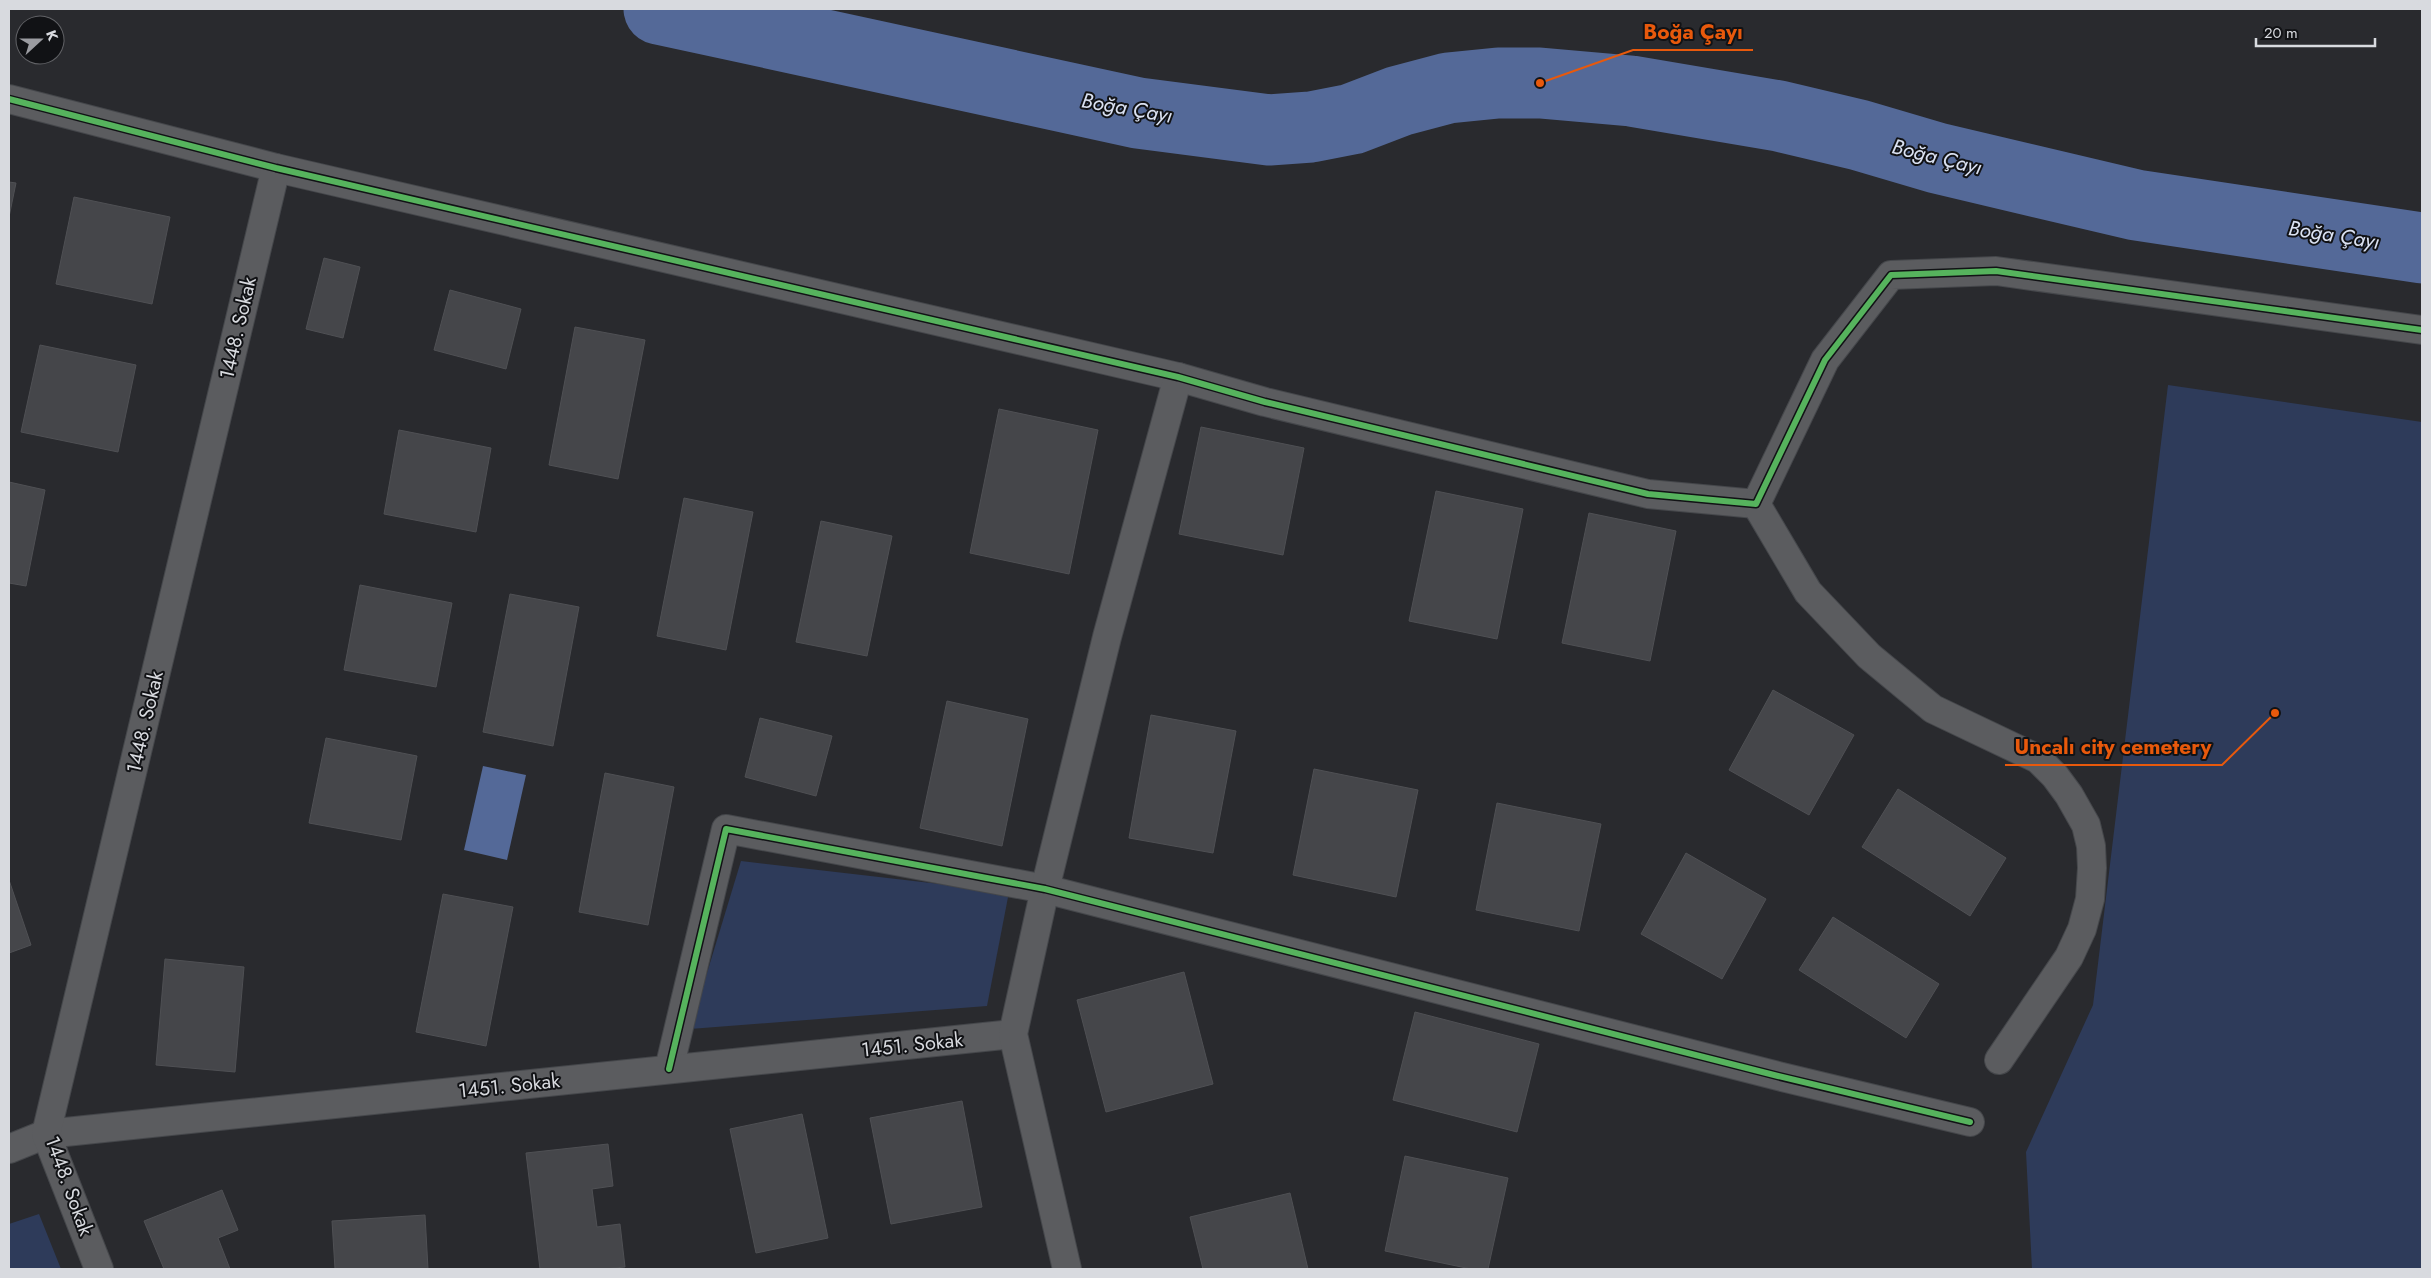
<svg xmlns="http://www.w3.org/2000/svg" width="2431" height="1278" viewBox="0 0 2431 1278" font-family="Jost,sans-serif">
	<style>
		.green { fill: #2e3b5a }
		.water { fill: #546998 }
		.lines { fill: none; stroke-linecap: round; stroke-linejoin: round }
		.river { stroke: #546998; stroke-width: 71 }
		.building { fill: #45464a; stroke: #4f5054 }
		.street-casing { stroke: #45474b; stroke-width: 30 }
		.street { stroke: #5b5c5f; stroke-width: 28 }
		.cycleway-casing { stroke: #111215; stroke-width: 9 }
		.cycleway { stroke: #56b35d; stroke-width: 6 }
		.labels { text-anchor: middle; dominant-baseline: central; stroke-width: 4; stroke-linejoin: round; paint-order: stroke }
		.street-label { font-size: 20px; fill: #d8dadf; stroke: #111215 }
		.water-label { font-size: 21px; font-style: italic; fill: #dbe2f2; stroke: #111215 }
		.leader { fill: none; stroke: #e8590c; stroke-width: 2 }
		.callout-dot { fill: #e8590c; stroke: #111215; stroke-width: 2 }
		.callout-label { font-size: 21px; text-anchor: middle; font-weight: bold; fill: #e8590c; stroke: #111215; stroke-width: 4; stroke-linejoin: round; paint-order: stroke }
	</style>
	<rect width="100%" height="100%" fill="#292a2e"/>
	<g class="green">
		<path d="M2168 385 2422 422V1269H2032L2026 1152 2093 1005Z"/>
		<path d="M741 861 1009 892 987 1006 690 1029Z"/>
		<path d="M39 1214 61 1269H9V1224Z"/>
	</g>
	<path class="water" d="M483 766 526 775 507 860 464 850Z"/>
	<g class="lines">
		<path class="river" d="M659 9 1138 113 1269 130 1311 127 1352 119 1399 101 1448 88 1498 83H1540L1631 91 1779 116 1859 135 1937 158 2136 205 2422 248"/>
	</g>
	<g class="building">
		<path d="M9 182 16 183 9 217Z"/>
		<path d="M74 197 170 217 152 304 56 284Z"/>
		<path d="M324 258 360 267 343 338 306 329Z"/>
		<path d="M450 290 521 309 506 369 434 350Z"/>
		<path d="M575 327 645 340 618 479 549 465Z"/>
		<path d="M40 345 136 365 118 452 21 432Z"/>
		<path d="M999 409 1098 430 1069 574 970 553Z"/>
		<path d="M1201 427 1304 448 1283 555 1179 534Z"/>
		<path d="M399 430 491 448 476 532 384 514Z"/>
		<path d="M9 482 45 490 26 586 9 583Z"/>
		<path d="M1436 491 1523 509 1497 639 1409 621Z"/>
		<path d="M684 498 753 512 726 650 657 636Z"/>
		<path d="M1589 513 1676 531 1650 661 1562 643Z"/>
		<path d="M821 521 892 536 867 656 796 642Z"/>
		<path d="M360 585 452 603 436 687 344 670Z"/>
		<path d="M510 594 579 607 553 746 483 732Z"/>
		<path d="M1773 690 1854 735 1809 815 1729 770Z"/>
		<path d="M947 701 1028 719 1002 846 920 828Z"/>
		<path d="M1151 715 1236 731 1213 853 1129 838Z"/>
		<path d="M760 718 832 736 816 796 745 777Z"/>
		<path d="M326 738 417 756 401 840 309 823Z"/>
		<path d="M1314 769 1418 790 1396 897 1293 875Z"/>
		<path d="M605 773 674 787 648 925 579 912Z"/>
		<path d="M1898 789 2006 858 1970 916 1862 847Z"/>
		<path d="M1497 803 1601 824 1579 931 1476 910Z"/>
		<path d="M1686 853 1766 899 1722 979 1641 934Z"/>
		<path d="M9 880 31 945 9 953Z"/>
		<path d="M443 894 513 907 486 1046 416 1032Z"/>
		<path d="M1833 917 1939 984 1906 1038 1799 970Z"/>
		<path d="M165 959 244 967 235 1072 156 1065Z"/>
		<path d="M1184 972 1213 1084 1106 1112 1077 1000Z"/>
		<path d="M1415 1012 1539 1044 1517 1132 1393 1100Z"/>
		<path d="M962 1101 982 1207 891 1224 870 1118Z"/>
		<path d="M802 1114 828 1238 756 1253 730 1129Z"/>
		<path d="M608 1144 613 1186 592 1189 597 1227 620 1224 625 1267 603 1269H540L526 1153Z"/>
		<path d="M1405 1156 1508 1178 1488 1269H1471L1385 1251Z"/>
		<path d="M222 1190 238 1230 218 1238 230 1269H164L144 1221Z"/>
		<path d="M1290 1193 1308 1269H1203L1190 1217Z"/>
		<path d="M425 1215 428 1269H335L332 1221Z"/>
	</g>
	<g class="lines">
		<g class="street-casing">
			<g id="street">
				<path d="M9 99 276 168 1178 377 1265 402 1648 494 1756 504 1825 360 1891 275 1996 271 2422 330"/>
				<path d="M1756 504 1808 592 1869 656 1933 709 2038 759 2055 776 2069 795 2086 825 2091 846 2092 868 2090 899 2082 929 2069 957 1999 1060"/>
				<path d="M669 1069 726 829 1045 889 1778 1076 1970 1122"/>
				<path d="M9 1149 46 1134 1013 1034"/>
				<path d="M99 1269 46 1134 276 168"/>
				<path d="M1067 1269 1013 1034 1045 889 1107 637 1178 377"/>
			</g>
		</g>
		<use href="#street" class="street"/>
		<g class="cycleway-casing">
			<g id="cycleway">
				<path d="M9 99 276 168 1178 377 1265 402 1648 494 1756 504 1825 360 1891 275 1996 271 2422 330"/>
				<path d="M669 1069 726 829 1045 889 1778 1076 1970 1122"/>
			</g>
		</g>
		<use href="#cycleway" class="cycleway"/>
	</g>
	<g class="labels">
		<g class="street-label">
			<text transform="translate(238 328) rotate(-77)">1448. Sokak</text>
			<text transform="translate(145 722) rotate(-77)">1448. Sokak</text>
			<text transform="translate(912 1045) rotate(-6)">1451. Sokak</text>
			<text transform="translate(509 1086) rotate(-6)">1451. Sokak</text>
			<text transform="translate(69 1186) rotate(70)">1448. Sokak</text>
		</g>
		<g class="water-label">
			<text transform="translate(1127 108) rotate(10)">Boğa Çayı</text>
			<text transform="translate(1937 157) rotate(14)">Boğa Çayı</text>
			<text transform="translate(2334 235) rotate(9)">Boğa Çayı</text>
		</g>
	</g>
	<path class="leader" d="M1540 83L1633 50H1753M2275 713L2222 765H2005"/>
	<g class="callout-dot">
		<circle cx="1540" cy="83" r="5"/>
		<circle cx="2275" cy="713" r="5"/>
	</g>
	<g class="callout-label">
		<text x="1693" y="39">Boğa Çayı</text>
		<text x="2113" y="754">Uncalı city cemetery</text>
	</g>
	<rect width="2431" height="1278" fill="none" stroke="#d8dadf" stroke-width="20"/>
	<g transform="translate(40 40) rotate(69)"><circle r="24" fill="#111215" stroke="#616266"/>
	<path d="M0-4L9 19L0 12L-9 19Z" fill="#9b9ca1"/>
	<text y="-8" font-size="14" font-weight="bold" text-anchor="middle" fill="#d8dadf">K</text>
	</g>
	<path d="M2256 38v8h119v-8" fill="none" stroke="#d8dadf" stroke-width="2.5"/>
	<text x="2264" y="38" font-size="15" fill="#d8dadf" stroke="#111215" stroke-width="4" paint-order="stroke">20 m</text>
</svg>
